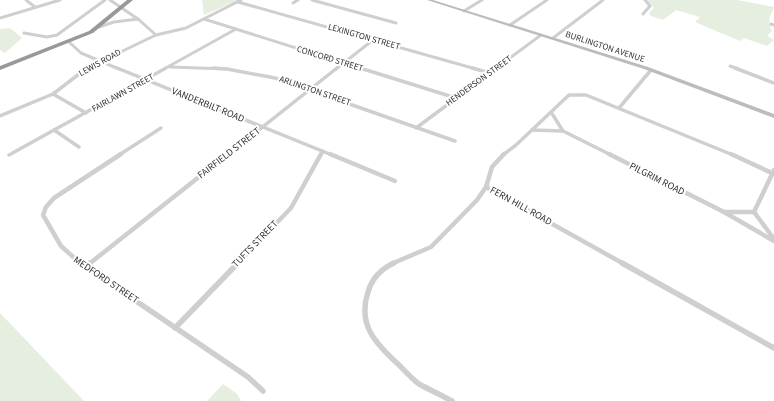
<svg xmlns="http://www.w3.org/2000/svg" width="774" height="401" viewBox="0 0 774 401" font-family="'Source Sans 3',sans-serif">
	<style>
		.green { fill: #e6eee0 }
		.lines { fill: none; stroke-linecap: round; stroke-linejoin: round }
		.street-far3 { stroke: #cfcfcf; stroke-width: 3 }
		.street-far2 { stroke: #cfcfcf; stroke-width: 3.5 }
		.street-far1 { stroke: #cfcfcf; stroke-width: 4.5 }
		.street { stroke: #cfcfcf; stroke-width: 5.5 }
		.secondary { fill: #bcbcbc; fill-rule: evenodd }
		.highway { fill: #999; fill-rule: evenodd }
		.labels { text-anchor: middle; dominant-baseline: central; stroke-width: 4; stroke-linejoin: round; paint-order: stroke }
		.far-street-label { font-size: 9px; fill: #323232; stroke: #fff }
		.street-label { font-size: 10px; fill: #323232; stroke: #fff }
	</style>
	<rect width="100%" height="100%" fill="#fff"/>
	<g class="green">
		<path d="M202 0H238L204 15Z"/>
		<path d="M647 0H737L774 7C770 18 767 18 772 31L767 36 774 40 767 46 744 38 740 41 695 22 700 17 676 10 663 20 651 16 649 13 654 8Z"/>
		<path d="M10 28 22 38 5 53 0 50V29Z"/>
		<path d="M0 313 84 401H0Z"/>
		<path d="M223 384 237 394 241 401H207Z"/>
	</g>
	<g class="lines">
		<g class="street-far3">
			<path d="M26 0 35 7"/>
			<path d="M110 0 138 19 156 35"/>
			<path d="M312 0 396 23"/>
			<path d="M238 2 476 69"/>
			<path d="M293 3 298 0"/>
			<path d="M464 11 482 0"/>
			<path d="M643 14 650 6 645 0"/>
			<path d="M0 18 60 0"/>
			<path d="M204 19 363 69"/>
			<path d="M771 24 774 25"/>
			<path d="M510 25 547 0"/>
			<path d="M99 27 114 22 138 19"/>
			<path d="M24 33 47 37 57 35 105 0"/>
			<path d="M553 38 603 0"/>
			<path d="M69 42 81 53 119 69"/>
			<path d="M730 66 738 69"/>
			<path d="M170 67 227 69"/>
			<path d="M85 69 156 35 186 28 241 0"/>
			<path d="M164 69 236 29"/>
			<path d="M336 69 373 40"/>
			<path d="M495 69 541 35"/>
		</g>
		<g class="street-far2">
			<path d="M117 68 332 155"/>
			<path d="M213 68 227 69 275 78 455 141"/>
			<path d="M360 68 456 98"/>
			<path d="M472 68 490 73"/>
			<path d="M735 68 774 83"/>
			<path d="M53 94 86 113"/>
			<path d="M619 108 651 70"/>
			<path d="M551 112 563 131"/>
			<path d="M0 116 53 94 87 68"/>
			<path d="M416 128 497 68"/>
			<path d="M54 130 79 147"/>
			<path d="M532 130 563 131 611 155"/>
			<path d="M9 155 166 68"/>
			<path d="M119 155 161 128"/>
			<path d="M227 155 337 68"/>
			<path d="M321 155 323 151"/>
			<path d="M503 155 516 145 569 95H586L733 155"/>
		</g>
		<g class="street-far1">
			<path d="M330 154 395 181"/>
			<path d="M609 154 724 212 774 241"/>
			<path d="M731 154 774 174"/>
			<path d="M486 187 624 264"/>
			<path d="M724 212H754"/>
			<path d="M754 212 774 170"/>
			<path d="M754 212 774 239"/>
			<path d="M81 264 61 246 43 215 46 207 54 198 121 154"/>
			<path d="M89 264 228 154"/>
			<path d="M237 264 291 208 321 154"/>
			<path d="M391 264 431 247 477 200 486 187 492 167 504 154"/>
		</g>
		<g class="street">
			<path d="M80 263 248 377 263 391"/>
			<path d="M394 263C381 269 372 278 368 292 357 325 376 344 399 365 405 371 412 379 419 384 430 390 441 395 452 401"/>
			<path d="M622 263 774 348"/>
			<path d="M85 267 90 263"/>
			<path d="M175 328 238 263"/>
		</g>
		<path class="secondary" d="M427 0H433L648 67 774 114V118L644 69Z"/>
		<path class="highway" d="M127 0H133L93 33 0 70V66L89 31Z"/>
	</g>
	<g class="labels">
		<g class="far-street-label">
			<text transform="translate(364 37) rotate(16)">LEXINGTON STREET</text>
			<text transform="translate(605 47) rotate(18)">BURLINGTON AVENUE</text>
			<text transform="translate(330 59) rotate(17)">CONCORD STREET</text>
			<text transform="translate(100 63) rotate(-29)">LEWIS ROAD</text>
			<text transform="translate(479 81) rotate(-36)">HENDERSON STREET</text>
			<text transform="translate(315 91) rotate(19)">ARLINGTON STREET</text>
			<text transform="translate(123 93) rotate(-29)">FAIRLAWN STREET</text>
		</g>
		<g class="street-label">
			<text transform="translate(208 105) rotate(22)">VANDERBILT ROAD</text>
			<text transform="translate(229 153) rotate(-38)">FAIRFIELD STREET</text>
			<text transform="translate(657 179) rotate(27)">PILGRIM ROAD</text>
			<text transform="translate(521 206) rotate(29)">FERN HILL ROAD</text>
			<text transform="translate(255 244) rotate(-46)">TUFTS STREET</text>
			<text transform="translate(106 280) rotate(34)">MEDFORD STREET</text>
		</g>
	</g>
</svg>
